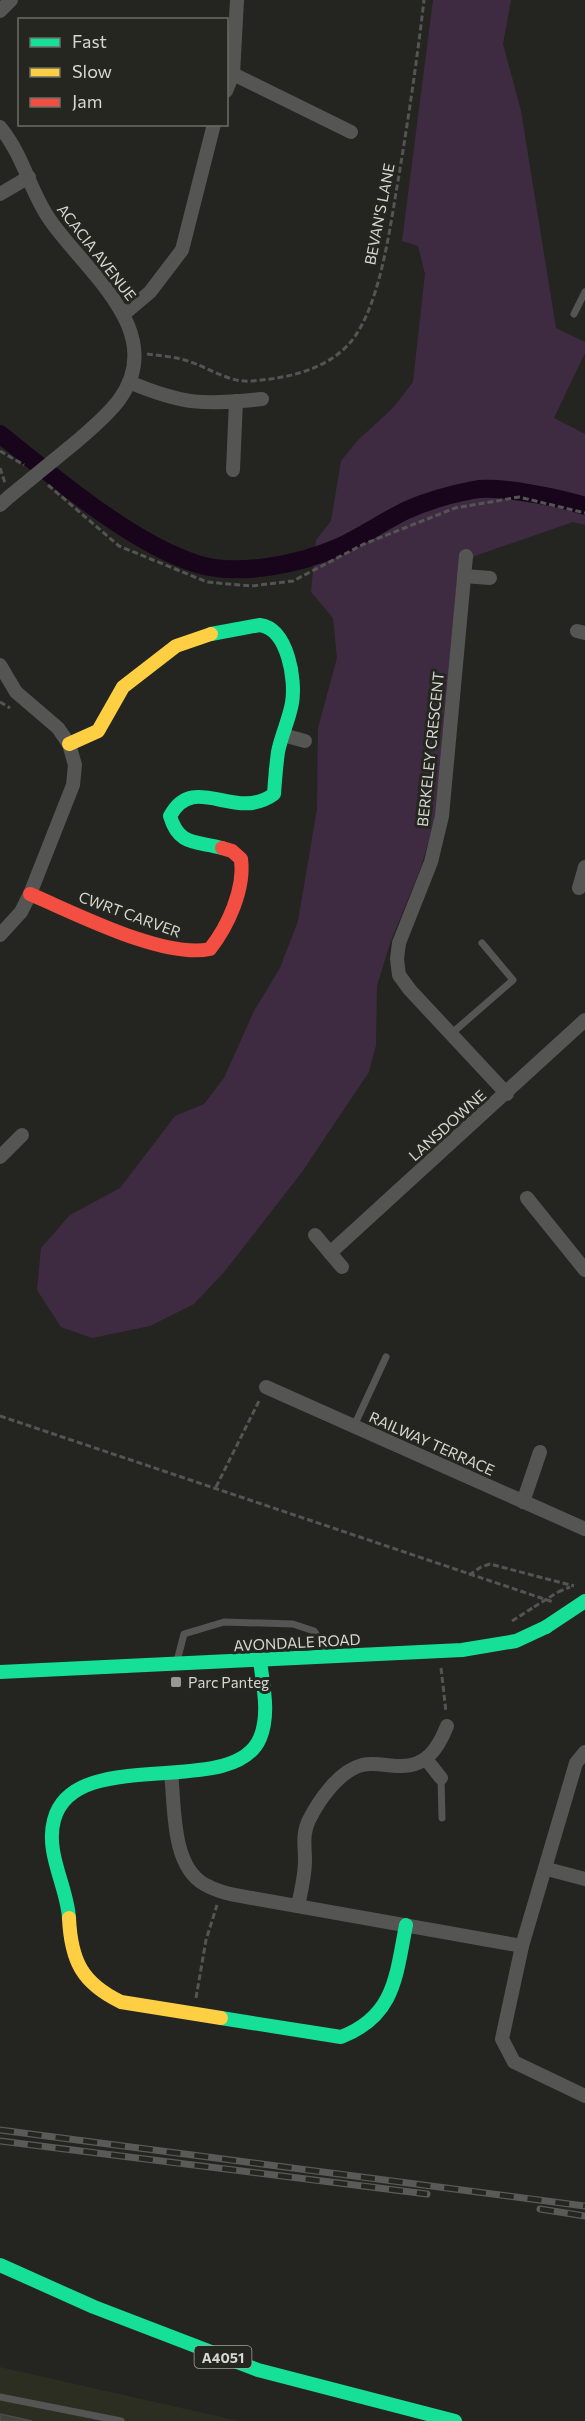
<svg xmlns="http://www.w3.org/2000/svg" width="585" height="2421" viewBox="0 0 585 2421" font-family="Commissioner,sans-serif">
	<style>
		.built { fill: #2c2e21 }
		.green { fill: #3f2b41 }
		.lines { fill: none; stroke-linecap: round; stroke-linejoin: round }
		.canal { stroke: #18051b; stroke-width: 18 }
		.building { fill: #424239; stroke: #4c4d49; stroke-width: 1.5 }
		.path { stroke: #545552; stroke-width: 3; stroke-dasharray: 6 3; stroke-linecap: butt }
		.lane { stroke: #555553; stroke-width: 7 }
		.street { stroke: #555553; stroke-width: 14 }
		.fast { stroke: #16e098; stroke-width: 14 }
		.slow { stroke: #ffcf43; stroke-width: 14 }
		.jam { stroke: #f24e42; stroke-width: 14 }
		.rail-casing { stroke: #5a5b58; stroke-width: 7 }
		.rail { stroke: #25261f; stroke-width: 4.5; stroke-dasharray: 14; stroke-linecap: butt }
		.path-bridge { stroke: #545552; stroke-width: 3; stroke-dasharray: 6 3; stroke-linecap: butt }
		.street-bridge { stroke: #555553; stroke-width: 14 }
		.fast-bridge { stroke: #16e098; stroke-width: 14 }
		.poi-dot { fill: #989994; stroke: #25261f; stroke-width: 2 }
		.labels { text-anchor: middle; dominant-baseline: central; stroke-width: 6; stroke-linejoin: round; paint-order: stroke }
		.shield { fill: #25261f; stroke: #a1a29d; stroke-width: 1.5 }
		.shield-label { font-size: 14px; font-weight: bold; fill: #d6d7d3 }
		.street-label { font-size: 15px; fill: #d6d7d3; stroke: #25261f }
		.poi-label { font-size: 15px; fill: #d6d7d3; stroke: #25261f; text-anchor: start }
	</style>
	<rect width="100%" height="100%" fill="#242520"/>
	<path class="built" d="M0 2367 239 2421H0Z"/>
	<path class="green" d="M433 0H511L503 44 521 111 556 328 585 342V353L554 418 585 434V525L573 522 475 556 457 579 437 813 421 867 390 943 377 986 376 1045 369 1072 302 1172 225 1271 194 1304 150 1326 92 1338 61 1327 37 1290 41 1248 70 1215 120 1188 175 1116 204 1104 224 1078 254 1011 280 968 298 921 317 809 318 728 337 658 333 618 311 592 316 540 331 521 341 461 358 440 393 408 413 382 425 274 418 246 402 241Z"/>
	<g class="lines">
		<path class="canal" d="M0 434C54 477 131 543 197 564 239 577 300 564 339 547 363 536 384 521 407 510 427 501 452 494 473 490 498 485 560 498 585 506"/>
	</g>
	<path class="building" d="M0 2414 32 2421H0Z"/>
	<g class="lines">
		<g class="path">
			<path d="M147 354C163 356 180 357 196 364 214 371 232 383 252 381 287 378 323 371 348 345 380 311 390 226 398 181 408 121 417 61 424 0"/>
			<path d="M0 451 24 465"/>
			<path d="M0 468 5 483"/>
			<path d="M48 485 119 546 207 582 251 586 293 581 364 544 455 508 519 497 585 513"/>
			<path d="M0 702 10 708"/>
			<path d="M0 1416 553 1602"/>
			<path d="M216 1487 260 1399"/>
			<path d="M469 1575 481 1567 490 1564 574 1586"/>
			<path d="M558 1592 570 1587"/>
			<path d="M512 1621 534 1607"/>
			<path d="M441 1668 446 1712"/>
			<path d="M196 1998 206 1940 217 1905"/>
		</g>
		<g class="lane">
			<path d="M574 314 585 292"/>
			<path d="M451 1034 513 980 482 943"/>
			<path d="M354 1426 386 1357"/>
			<path d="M177 1661 184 1634 224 1622 293 1624 314 1631 322 1643V1655"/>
			<path d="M441 1778 442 1818"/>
			<path d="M0 2397 121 2421"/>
		</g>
		<g class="street">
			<path d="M0 11 11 0"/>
			<path d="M233 74 351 132"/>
			<path d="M226 91 233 74 237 0"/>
			<path d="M0 127C25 158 29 190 50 220 86 272 169 332 119 400 107 416 91 429 76 442"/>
			<path d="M0 194 29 177"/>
			<path d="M124 314 150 292 182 250 214 124"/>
			<path d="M129 382C184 405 203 405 262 399"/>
			<path d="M233 470 236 401"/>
			<path d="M0 505 10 496"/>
			<path d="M466 556 442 816 431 862 399 943 397 959 399 975 410 990 507 1094"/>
			<path d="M464 576 490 578"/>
			<path d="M577 631 585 633"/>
			<path d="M0 665 16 692 58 728 69 744 75 765 73 785 30 894 21 912 0 935"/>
			<path d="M283 735 305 741"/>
			<path d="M579 888 585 867"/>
			<path d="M0 1157 22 1135"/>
			<path d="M527 1198 585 1270"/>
			<path d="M315 1235 342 1267"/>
			<path d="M330 1253 585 1020"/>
			<path d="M266 1387 585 1529"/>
			<path d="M523 1502 540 1452"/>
			<path d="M585 1752 576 1763 522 1946 502 2039 514 2062 585 2096"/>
			<path d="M426 1759 441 1778"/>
			<path d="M171 1773C175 1806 171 1865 204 1884 219 1893 236 1895 252 1898L522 1946"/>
			<path d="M547 1869 585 1879"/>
			<path d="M298 1906C301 1891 305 1876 305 1861 305 1846 302 1834 309 1820 319 1800 339 1771 362 1765 375 1762 387 1766 399 1766 426 1767 438 1749 447 1726"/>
		</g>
		<g class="fast">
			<path d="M211 634 260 625C288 629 296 680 292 703 289 720 281 736 278 752 276 766 275 780 274 794 235 823 194 771 170 816 179 846 195 841 222 848"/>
			<path d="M0 1672 462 1650 516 1641 546 1627"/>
			<path d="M69 1918C67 1886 45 1853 54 1820 74 1743 234 1801 260 1738 270 1714 263 1685 260 1661"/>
			<path d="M221 2018 341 2037C395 2016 396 1976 406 1925"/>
			<path d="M0 2265 94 2307 258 2370 455 2421"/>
		</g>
		<g class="slow">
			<path d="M69 744 98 731 123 687 176 646 211 634"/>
			<path d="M69 1918C71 1961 82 1983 121 2002L221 2018"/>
		</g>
		<path class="jam" d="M30 894C75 913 163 959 210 949 228 926 245 889 241 859L232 851 222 848"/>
		<g class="rail-casing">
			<g id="rail">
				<path d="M0 2130 585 2206"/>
				<path d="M0 2141 427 2194"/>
				<path d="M540 2209 585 2216"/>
			</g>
		</g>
		<use href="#rail" class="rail"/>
		<path class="path-bridge" d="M534 1607 558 1592"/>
		<path class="street-bridge" d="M10 496 76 442"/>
		<path class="fast-bridge" d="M546 1627 585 1601"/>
	</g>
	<rect class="poi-dot" x="170" y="1676" width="12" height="12" rx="3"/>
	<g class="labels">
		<rect class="shield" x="194.5" y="2346" width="57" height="22" rx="4.5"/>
		<g class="shield-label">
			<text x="223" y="2357">A4051</text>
		</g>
		<g class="street-label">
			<text transform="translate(379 214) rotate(-79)">BEVAN'S LANE</text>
			<text transform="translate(97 252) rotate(52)">ACACIA AVENUE</text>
			<text transform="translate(430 749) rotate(-84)">BERKELEY CRESCENT</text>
			<text transform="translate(130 914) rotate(20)">CWRT CARVER</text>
			<text transform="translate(447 1125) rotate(-42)">LANSDOWNE</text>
			<text transform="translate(432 1443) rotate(24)">RAILWAY TERRACE</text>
			<text transform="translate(297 1642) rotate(-3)">AVONDALE ROAD</text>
		</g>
		<g class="poi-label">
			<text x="188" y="1682">Parc Panteg</text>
		</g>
	</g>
	<rect x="18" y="18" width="210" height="108" fill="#25261f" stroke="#6c6d67" stroke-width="1.5"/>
	<rect x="30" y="38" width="30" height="9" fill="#16e098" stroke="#6c6d67" stroke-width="1.5"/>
	<text x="72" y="48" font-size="18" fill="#d6d7d3">Fast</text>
	<rect x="30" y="68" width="30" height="9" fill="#ffcf43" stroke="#6c6d67" stroke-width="1.5"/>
	<text x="72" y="78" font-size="18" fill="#d6d7d3">Slow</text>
	<rect x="30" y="98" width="30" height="9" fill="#f24e42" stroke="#6c6d67" stroke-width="1.5"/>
	<text x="72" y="108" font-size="18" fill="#d6d7d3">Jam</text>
</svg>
